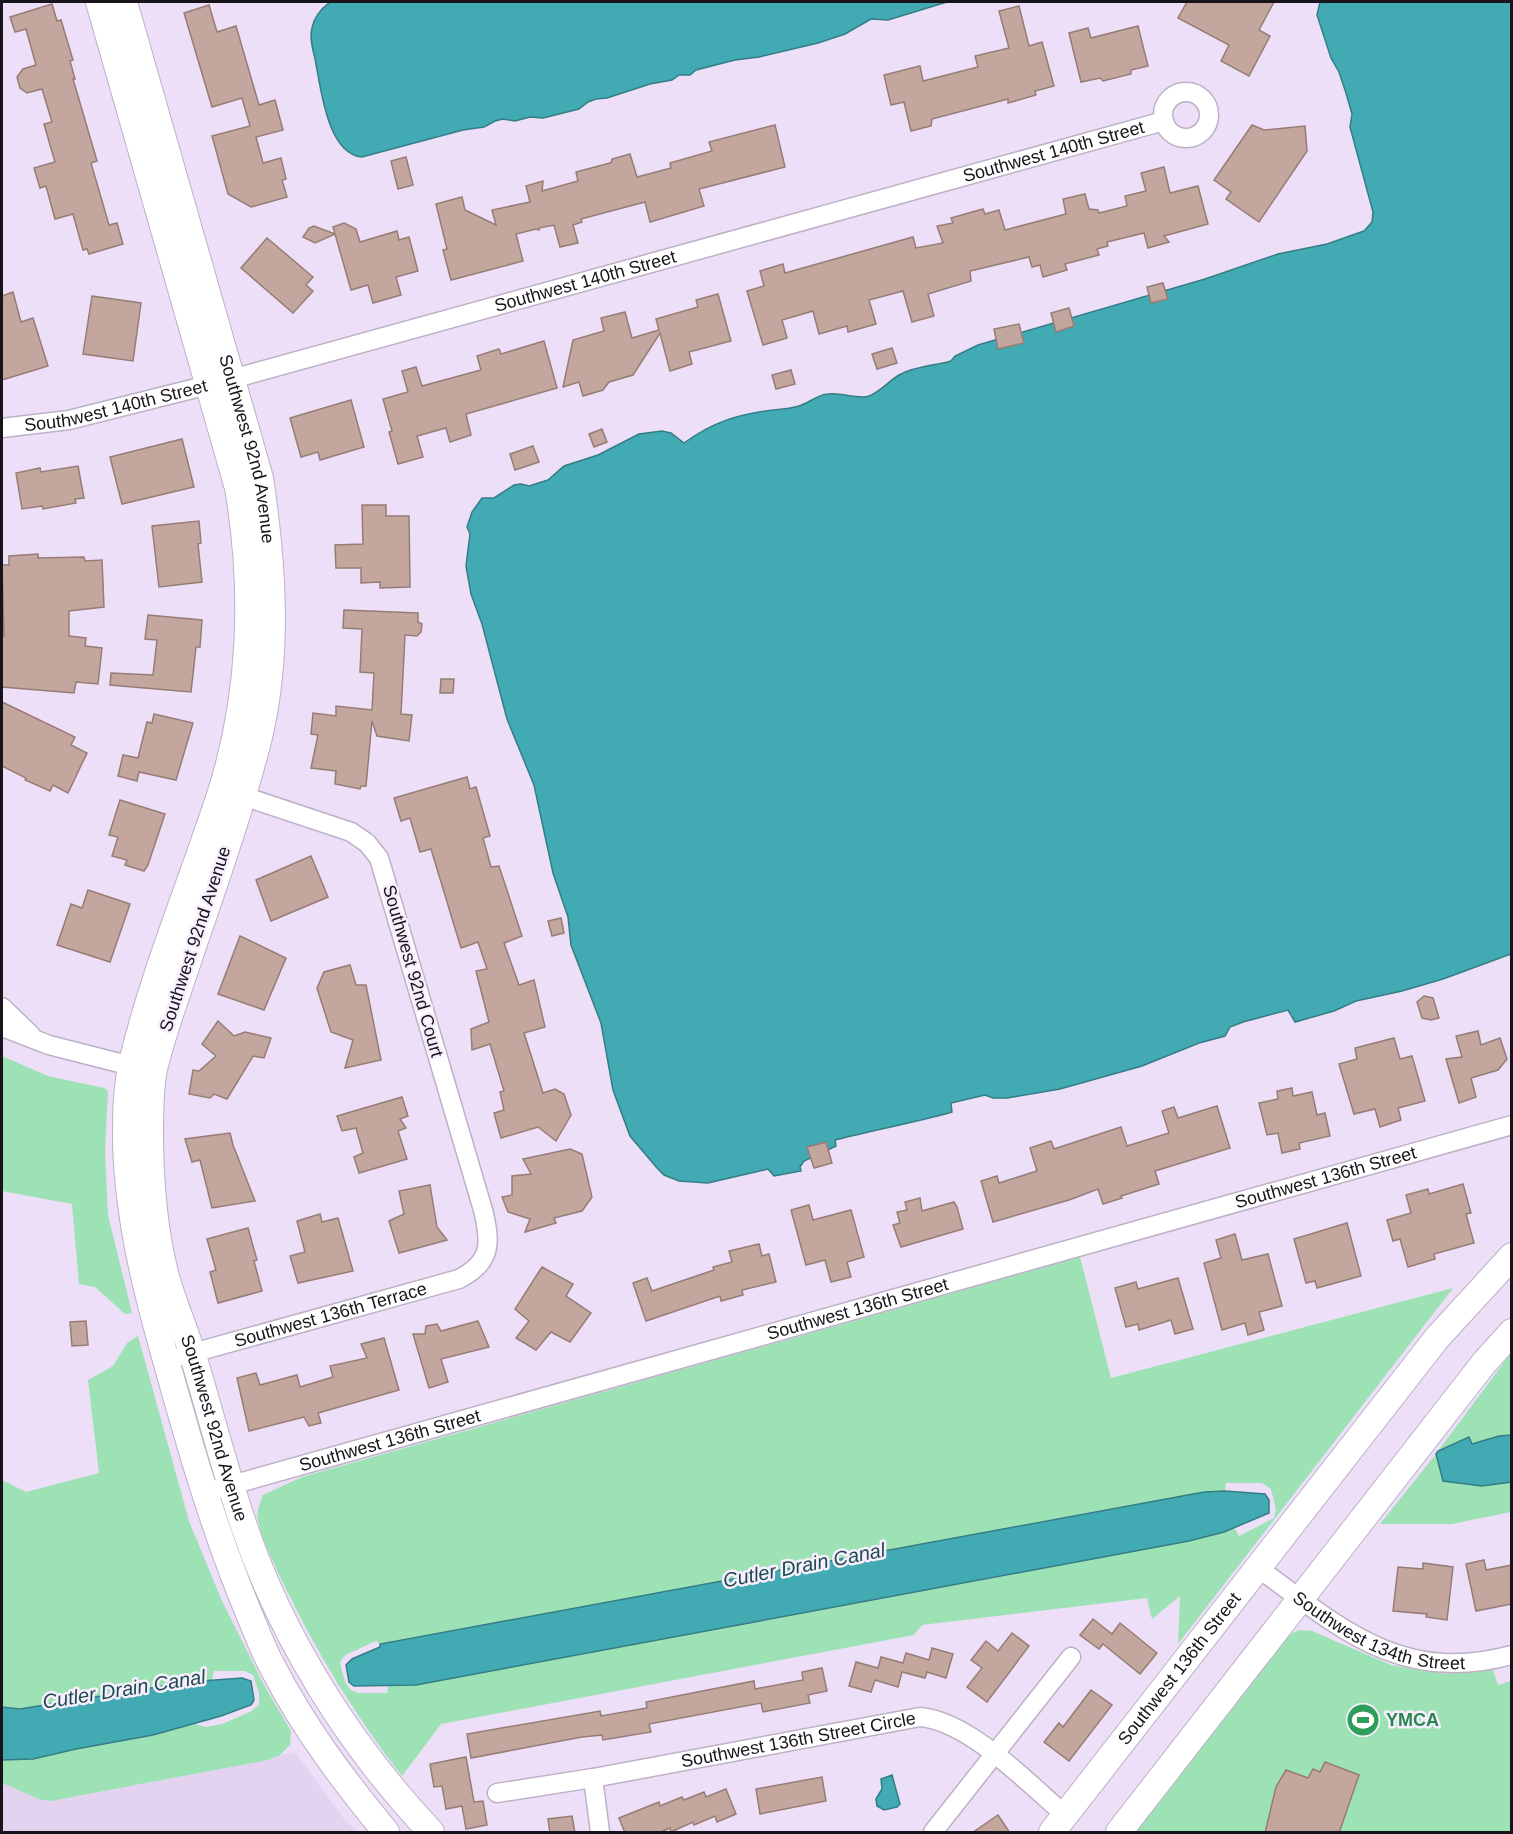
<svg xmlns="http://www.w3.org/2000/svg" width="1513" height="1834" viewBox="0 0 1513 1834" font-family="Helvetica,sans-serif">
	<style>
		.built { fill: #e3d2f0 }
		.green { fill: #9de2b5; fill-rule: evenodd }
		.water { fill: #42aab3; stroke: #357d86; stroke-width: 1.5 }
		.building { fill: #c3a79f; stroke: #977c75; stroke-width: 1.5 }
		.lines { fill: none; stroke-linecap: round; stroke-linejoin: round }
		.street-casing { stroke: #bdb0c7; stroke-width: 21 }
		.secondary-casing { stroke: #bdb0c7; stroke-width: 28 }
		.street { stroke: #fff; stroke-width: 18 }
		.secondary { stroke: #fff; stroke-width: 26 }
		.labels { text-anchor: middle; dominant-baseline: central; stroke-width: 5; stroke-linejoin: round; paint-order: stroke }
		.street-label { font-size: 18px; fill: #18141c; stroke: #f7effd }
		.leisure-label { font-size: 18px; font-weight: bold; fill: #27864d; stroke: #f7effd; text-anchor: start }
		.water-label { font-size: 20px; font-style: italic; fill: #1c4a4e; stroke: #f7effd }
	</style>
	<rect width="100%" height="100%" fill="#ecdff7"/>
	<path class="built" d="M295 1752 344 1819 358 1832H2V1783L41 1800 51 1801 268 1760 280 1755Z"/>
	<g class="green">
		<path d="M2 1056 48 1076 104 1088 108 1091 105 1152 108 1215 132 1313 125 1314 95 1287 79 1284 72 1204 2 1191Z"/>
		<path d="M1080 1257 1111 1378 1453 1288 1178 1644 1180 1596 1152 1619 1147 1598 922 1625 914 1635 441 1724 402 1776C356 1717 317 1653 284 1585 276 1567 262 1540 258 1521 256 1512 260 1503 263 1495L302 1477ZM1226 1483H1262L1271 1489 1276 1509 1274 1518 1239 1536 1234 1527 1189 1541 416 1685 388 1686 387 1693C353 1692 348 1700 340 1662L345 1655 376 1641 380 1644 1204 1492 1225 1491Z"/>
		<path d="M138 1336 189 1521 222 1601 264 1685 291 1731 290 1745 280 1755 268 1760 51 1801 41 1800 2 1783V1760L33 1759 76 1749 153 1735 195 1724 206 1727 222 1724 250 1712 259 1705V1693L253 1675 245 1671H214L212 1680 188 1682 20 1709 2 1707V1480L26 1492 99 1473 88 1380 113 1366 127 1343Z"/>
		<path d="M1511 1353V1435L1499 1436 1472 1444 1469 1437 1438 1451Z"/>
		<path d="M1436 1454 1443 1481 1482 1486 1511 1482V1512L1452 1524H1380Z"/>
		<path d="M1300 1630 1312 1631 1391 1665 1445 1674 1493 1670 1498 1685 1511 1681V1832H1134L1283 1641 1290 1634Z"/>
	</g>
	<g class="water">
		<path d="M330 2H947L888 20 871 19 845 34 818 43 759 57 735 60 696 70 690 75H679L672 80 650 84 607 98 596 99 588 102 579 109 543 118 530 117 515 121 503 119 495 121 484 127 463 130 362 157C328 154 321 90 316 64 314 52 309 40 312 28 314 17 322 8 330 2Z"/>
		<path d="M1320 2H1511V954L1443 979 1402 991 1356 1001 1334 1011 1295 1022 1288 1010 1243 1022 1230 1027 1225 1036 1199 1043 1142 1066 1060 1089 1007 1098H993L985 1095 951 1103 952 1112C913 1123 874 1130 835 1140L836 1146 804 1161 800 1167 801 1171 774 1176 768 1169 708 1183 679 1181 664 1175 657 1168 630 1136 613 1090 601 1023 571 945 568 917 553 873 534 785 507 719 482 624 471 594 466 566 470 534 467 527 472 512 482 498H494L514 485 521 484 529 486 548 480 564 466 598 455 639 434 662 431 671 433 684 443C713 422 738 414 773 410 780 409 788 409 795 407 808 405 815 395 828 394 841 392 860 400 869 396 880 392 889 381 899 375 915 366 934 366 951 361L955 356 978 345 1205 279 1278 254 1327 244 1364 231 1372 222 1373 212 1350 127 1352 114 1346 93 1339 72 1331 58 1317 15Z"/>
		<path d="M1511 1435V1482L1482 1486 1443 1481 1436 1454 1438 1451 1469 1437 1472 1444 1499 1436Z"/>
		<path d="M1225 1491 1265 1494 1269 1500V1513L1224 1532 1189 1541 416 1685 354 1686 349 1682 346 1665 352 1659 380 1647V1644L1204 1492Z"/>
		<path d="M242 1678 251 1681 254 1700 251 1705 221 1716 153 1735 76 1749 33 1759 2 1760V1707L20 1709 188 1682Z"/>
		<path d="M892 1775 900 1804 897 1807 884 1810 877 1806 876 1799 882 1789 881 1779Z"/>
	</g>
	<g class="building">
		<path d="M1187 2H1274L1259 30 1270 36 1249 76 1221 61 1229 45 1178 18Z"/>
		<path d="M52 4 57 21 61 20 73 60 70 61 75 79H73L97 161 91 163 109 225 117 223 123 244 89 254 87 249 83 250 73 214 55 219 46 186 40 188 34 168 55 162 44 124 52 122 42 89 27 93 20 88 17 77 23 69 36 65 26 29 15 32 10 17Z"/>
		<path d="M209 5 217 32 236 26 259 105 275 100 283 130 256 137 263 163 281 158 286 179 282 180 287 197 251 207 228 194 212 136 250 126 242 98 212 107 184 13Z"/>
		<path d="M1019 6 1029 46 1042 42 1054 86 1035 91 1036 95 1008 103V99L932 119 931 126 911 131 904 102 891 105 884 75 920 66 923 81 978 67 975 56 1009 48 999 11Z"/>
		<path d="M1138 26 1148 66 1131 70V74L1103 81 1100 78 1081 82 1069 33 1088 28 1091 38Z"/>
		<path d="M775 125 785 167 699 189 704 206 650 222 645 202 581 219 582 222 573 225 578 243 560 247 554 225 539 228V230L536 229 516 234 523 261 451 280 443 250 447 249 436 204 462 197 465 210 496 225 492 210 530 202 526 186 543 181 542 191 578 181 576 172 610 163 612 161V159L630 154 637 177 671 168 670 163 712 151 709 142Z"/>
		<path d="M1252 125 1264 130 1305 126 1307 151 1259 222 1226 199 1231 192 1214 180Z"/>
		<path d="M406 157 413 185 398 189 391 161Z"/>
		<path d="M1164 167 1170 193 1198 186 1208 224 1164 236 1169 242 1148 248 1144 233 1107 242 1108 246 1097 249 1099 255 1065 264 1067 270 1043 277 1040 265 1032 267 1029 257 970 271 971 281 928 294 934 316 912 322 903 291 869 300 876 324 848 332 847 326 819 334 813 311 782 320 787 338 763 345 747 291 764 286 760 271 783 264 785 273 913 237 916 248 943 243 937 226 953 223 951 218 983 209 985 214 999 210 1005 230 1066 214 1063 199 1085 194 1089 209 1098 210 1099 213 1127 206 1125 196 1146 191 1141 173Z"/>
		<path d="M344 223 356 229 360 242 397 231 399 240 409 237 418 271 396 277 401 295 373 303 368 285 351 290 335 234 315 243 303 237 309 228 314 226 335 234 333 227Z"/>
		<path d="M267 238 313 277 306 285 313 291 293 313 241 268Z"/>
		<path d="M1163 283 1168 299 1151 303 1147 287Z"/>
		<path d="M13 292 21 322 33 318 48 366 2 380V296Z"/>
		<path d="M718 294 731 341 689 352 692 364 670 371 660 333 633 375 609 382 603 390 583 396 579 382 563 387 573 340 604 331 601 318 625 312 632 338 659 330 656 319 698 307 696 300Z"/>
		<path d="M92 296 141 303 133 361 83 354Z"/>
		<path d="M1069 308 1074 326 1056 332 1051 313Z"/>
		<path d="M1019 324 1024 343 998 349 994 329Z"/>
		<path d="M544 341 557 388 466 414 471 435 450 442 446 428 417 436 423 457 398 464 389 432 392 431 383 399 408 392 402 371 416 367 422 386 481 370 477 356 499 349 501 354Z"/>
		<path d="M892 348 897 363 877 369 872 354Z"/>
		<path d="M791 370 795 384 776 389 772 375Z"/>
		<path d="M351 400 364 447 320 460 318 452 301 457 290 418Z"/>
		<path d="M602 429 607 442 594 447 589 434Z"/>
		<path d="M182 439 194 487 122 504 110 457Z"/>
		<path d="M533 446 539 462 515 470 510 454Z"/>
		<path d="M78 466 84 498 75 499 76 503 43 509 42 506 22 509 16 473 40 468 41 472Z"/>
		<path d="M362 505H386V516H409L410 587 380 588V582L361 583V568H336L335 545 363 544Z"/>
		<path d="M199 521 201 543 198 544 202 582 159 587 152 526Z"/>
		<path d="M38 554V558L84 557 85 561 102 560 104 607 69 611V636L86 638 85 646 102 648 98 684 76 682 74 693 2 687V636H4L2 565H9V556Z"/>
		<path d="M344 610 418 613V622L422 624 421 632 417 636 405 635 401 714 412 715 409 741 377 736 372 721 366 786H361L360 789 335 784 336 771 311 768 318 735 311 734 313 713 336 716V706L372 710 374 673 360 672 362 629 343 628Z"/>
		<path d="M148 615 202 620 200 647H196L191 692 110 685 111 673 153 675 157 640 145 639Z"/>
		<path d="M441 679H454L453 693H440Z"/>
		<path d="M2 702 75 737 71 745 87 753 68 793 53 785 50 791 25 780 26 778 2 766Z"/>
		<path d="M154 714 193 723 176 780 139 772 137 781 118 776 123 755 138 758 147 722 152 723Z"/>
		<path d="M467 777 470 789 476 787 490 836 483 838 491 867 499 866 522 936 504 943 519 985 534 980 545 1027 524 1033 543 1093 555 1089 564 1094 571 1115 556 1141 538 1127 501 1138 494 1113 504 1110 500 1092 504 1091 490 1044 472 1050 471 1029 489 1022 476 971 487 969 478 942 461 948 431 849 420 852 410 818 401 821 394 798Z"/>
		<path d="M120 800 165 814 148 865 144 871 125 865 127 860 112 856 118 837 109 835Z"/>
		<path d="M311 856 328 897 271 921 256 880Z"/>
		<path d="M88 890 130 904 110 962 57 945 71 904 82 908Z"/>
		<path d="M561 918 564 933 552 936 548 921Z"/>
		<path d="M240 936 286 958 264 1010 218 994Z"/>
		<path d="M350 965 356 985H366L381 1060 345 1068 353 1040 331 1032 317 988 324 972Z"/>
		<path d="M1424 996 1433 998 1439 1018 1431 1020 1422 1018 1417 1002Z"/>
		<path d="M218 1021 234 1036 245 1032 271 1038 264 1058 253 1056 227 1099 214 1094 210 1098 189 1094 193 1070 199 1071 216 1056 202 1044Z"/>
		<path d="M1478 1031 1481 1045 1500 1038 1507 1059 1498 1070 1471 1078 1476 1097 1459 1103 1446 1059 1462 1057 1456 1036Z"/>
		<path d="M1394 1038 1400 1059 1412 1056 1425 1101 1398 1108 1401 1120 1380 1127 1375 1109 1354 1114 1339 1064 1357 1059 1355 1048Z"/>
		<path d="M1292 1088 1293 1096 1312 1092 1317 1115 1325 1113 1330 1136 1299 1143 1300 1149 1282 1153 1278 1133 1267 1135 1259 1103 1278 1099 1277 1091Z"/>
		<path d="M402 1097 408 1116 400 1119 406 1128 398 1131 407 1159 359 1173 354 1157 363 1153 356 1128 342 1131 337 1116Z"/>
		<path d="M1217 1106 1230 1148 1155 1171 1159 1184 1121 1196 1122 1198 1103 1204 1098 1189 1069 1200 993 1222 981 1181 997 1176 999 1183 1037 1171 1030 1148 1051 1141 1054 1149 1121 1127 1127 1146 1169 1133 1162 1111 1174 1107 1178 1118Z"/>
		<path d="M230 1133 233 1145 255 1201 212 1208 200 1160 192 1162 185 1139Z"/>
		<path d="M826 1142 832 1163 814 1168 807 1147Z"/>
		<path d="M570 1149 582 1154 592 1197 582 1211 554 1218 556 1223 525 1232 530 1219 508 1212 502 1197 512 1195V1176L531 1174 523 1159Z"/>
		<path d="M1463 1184 1471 1213 1466 1214 1474 1243 1434 1254 1435 1259 1408 1267 1400 1239 1393 1241 1387 1220 1411 1213 1406 1195 1428 1189 1429 1194Z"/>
		<path d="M430 1185 437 1227 447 1240 399 1253 389 1221 404 1214 399 1191Z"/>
		<path d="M920 1198 922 1211 954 1202 957 1207 963 1229 901 1247 893 1225 900 1223 897 1212 907 1210 905 1202Z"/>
		<path d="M809 1205 813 1220 851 1210 864 1257 847 1262 851 1277 831 1282 825 1260 806 1265 791 1210Z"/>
		<path d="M320 1214 322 1222 338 1218 353 1271 298 1283 290 1256 305 1252 297 1221Z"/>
		<path d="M1347 1223 1361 1276 1317 1288 1315 1281 1306 1283 1294 1239Z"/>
		<path d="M248 1228 257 1260 254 1261 262 1291 218 1303 210 1272 216 1270 207 1239Z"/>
		<path d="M1235 1234 1242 1260 1268 1254 1282 1306 1259 1312 1264 1330 1248 1335 1245 1323 1222 1330 1204 1263 1221 1258 1216 1240Z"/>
		<path d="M759 1244 762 1256 769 1254 776 1282 742 1290 743 1295 721 1301 720 1296 646 1321 633 1283 647 1278 652 1291 714 1270 713 1267 732 1262 729 1251Z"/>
		<path d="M542 1267 573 1284 566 1296 591 1313 570 1342 551 1332 536 1350 516 1338 529 1321 515 1309Z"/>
		<path d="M1178 1278 1193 1329 1175 1334 1171 1320 1139 1330 1138 1324 1126 1327 1115 1288 1136 1282 1138 1289Z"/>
		<path d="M86 1321 88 1345 72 1346 70 1322Z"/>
		<path d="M478 1321 489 1347 441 1359 448 1382 429 1388 413 1334H425L426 1326 437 1324 441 1331Z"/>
		<path d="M384 1338 399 1390 318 1413 321 1423 309 1426 304 1417 249 1431 237 1378 256 1373 260 1385 297 1375 300 1387 333 1377 330 1366 367 1358 361 1344Z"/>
		<path d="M1484 1560 1486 1570 1512 1565V1604L1476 1611 1466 1564Z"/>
		<path d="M1423 1563 1453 1567 1447 1620 1426 1617 1427 1614 1393 1611 1398 1567 1423 1569Z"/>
		<path d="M1093 1619 1112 1634 1120 1623 1157 1653 1140 1674 1103 1644 1099 1649 1080 1635Z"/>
		<path d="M1012 1633 1029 1646 987 1702 967 1687 982 1668 971 1660 986 1641 998 1651Z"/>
		<path d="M932 1648 953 1654 946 1678 927 1672 925 1678 902 1672 898 1687 875 1680 871 1692 849 1686 856 1662 878 1668 881 1657 903 1663 906 1653 929 1660Z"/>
		<path d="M822 1668 827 1691 808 1695 810 1703 763 1712 761 1703 649 1724 651 1732 603 1740 602 1735 582 1737 471 1758 467 1734 600 1711 601 1716 647 1708 646 1702 754 1681 755 1689 803 1680 802 1672Z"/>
		<path d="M1091 1690 1112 1705 1069 1761 1044 1742 1059 1723 1063 1727Z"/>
		<path d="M466 1757 474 1802 483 1801 487 1825 466 1829 462 1806 446 1809 442 1786 434 1787 430 1764Z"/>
		<path d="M1325 1762 1359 1775 1339 1833H1265L1276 1787 1286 1770 1308 1778 1313 1769 1320 1772Z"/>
		<path d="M822 1777 826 1801 760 1814 756 1789Z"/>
		<path d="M726 1789 736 1814 717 1822 715 1816 694 1825 693 1822 671 1832 670 1828 658 1833H625L619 1818 659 1802 660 1806 682 1797 684 1800 704 1792 706 1797Z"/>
		<path d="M998 1815 1010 1833H972Z"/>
		<path d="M572 1816 575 1833H550L548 1819Z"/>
	</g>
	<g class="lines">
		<g class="street-casing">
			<g id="street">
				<circle cx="1186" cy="115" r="23"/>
				<path id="s1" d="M2 428 69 420 232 379 1164 121"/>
				<path d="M2 1007 31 1035"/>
				<path d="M2 1027 49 1045 143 1069"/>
				<path id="s2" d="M182 1356 459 1279C492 1262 491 1243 483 1210L379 858 367 843 351 832 231 792"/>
				<path id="s3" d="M203 1493 1512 1125"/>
				<path id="s4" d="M1257 1567C1340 1628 1401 1685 1512 1655"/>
				<path d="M593 1778 600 1832"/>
				<path id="s5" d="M497 1793 593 1778 920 1717C969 1721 1028 1783 1065 1815"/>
				<path d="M933 1832 1071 1657"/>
			</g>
		</g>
		<g class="secondary-casing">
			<g id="secondary">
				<path d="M99 2 238 488C255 588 252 694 221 792 192 882 154 970 132 1063 126 1089 126 1115 126 1141 128 1233 154 1319 179 1406 199 1478 221 1547 250 1616 257 1633 264 1652 273 1668 304 1728 344 1781 386 1832"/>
				<path id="s6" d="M124 2 260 478C273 564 279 652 259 737 240 812 214 885 189 958 177 995 163 1031 154 1069 150 1089 150 1112 150 1133 150 1182 154 1230 166 1277 174 1305 186 1332 194 1359 211 1415 225 1471 244 1526 282 1639 350 1746 431 1832"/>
				<path id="s7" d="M1052 1832 1437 1338 1512 1256"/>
				<path d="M1119 1832 1484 1363 1512 1332"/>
			</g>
		</g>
		<use href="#street" class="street"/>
		<use href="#secondary" class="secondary"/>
	</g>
	<defs>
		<g id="stadium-disc" transform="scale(1.725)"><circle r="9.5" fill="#2e9e5b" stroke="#f7effd"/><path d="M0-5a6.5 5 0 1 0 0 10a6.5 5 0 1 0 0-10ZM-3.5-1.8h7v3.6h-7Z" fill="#fff"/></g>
	</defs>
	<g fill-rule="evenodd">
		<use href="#stadium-disc" x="1363" y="1720"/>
	</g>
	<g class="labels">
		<g class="street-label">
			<text stroke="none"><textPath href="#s1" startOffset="1088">Southwest 140th Street</textPath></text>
			<text stroke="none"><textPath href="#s1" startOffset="602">Southwest 140th Street</textPath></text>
			<text stroke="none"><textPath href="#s1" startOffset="116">Southwest 140th Street</textPath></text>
			<text stroke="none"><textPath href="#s6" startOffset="464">Southwest 92nd Avenue</textPath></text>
			<text transform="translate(195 939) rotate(-72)">Southwest 92nd Avenue</text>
			<text transform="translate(413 971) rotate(74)">Southwest 92nd Court</text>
			<text stroke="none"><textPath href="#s3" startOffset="1166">Southwest 136th Street</textPath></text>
			<text stroke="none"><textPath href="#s3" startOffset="680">Southwest 136th Street</textPath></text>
			<text stroke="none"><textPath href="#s2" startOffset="154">Southwest 136th Terrace</textPath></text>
			<text stroke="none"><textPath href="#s6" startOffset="1472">Southwest 92nd Avenue</textPath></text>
			<text stroke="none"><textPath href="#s3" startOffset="194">Southwest 136th Street</textPath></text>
			<text stroke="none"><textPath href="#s4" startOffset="141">Southwest 134th Street</textPath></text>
			<text stroke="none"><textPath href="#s7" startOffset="207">Southwest 136th Street</textPath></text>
			<text stroke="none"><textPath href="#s5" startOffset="306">Southwest 136th Street Circle</textPath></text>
		</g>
		<g class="leisure-label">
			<text x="1386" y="1720">YMCA</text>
		</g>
		<g class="water-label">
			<text transform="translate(804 1565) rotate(-11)">Cutler Drain Canal</text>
			<text transform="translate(124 1689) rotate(-9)">Cutler Drain Canal</text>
		</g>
	</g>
	<rect width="1513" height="1834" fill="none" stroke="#18141c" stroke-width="6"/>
</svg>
